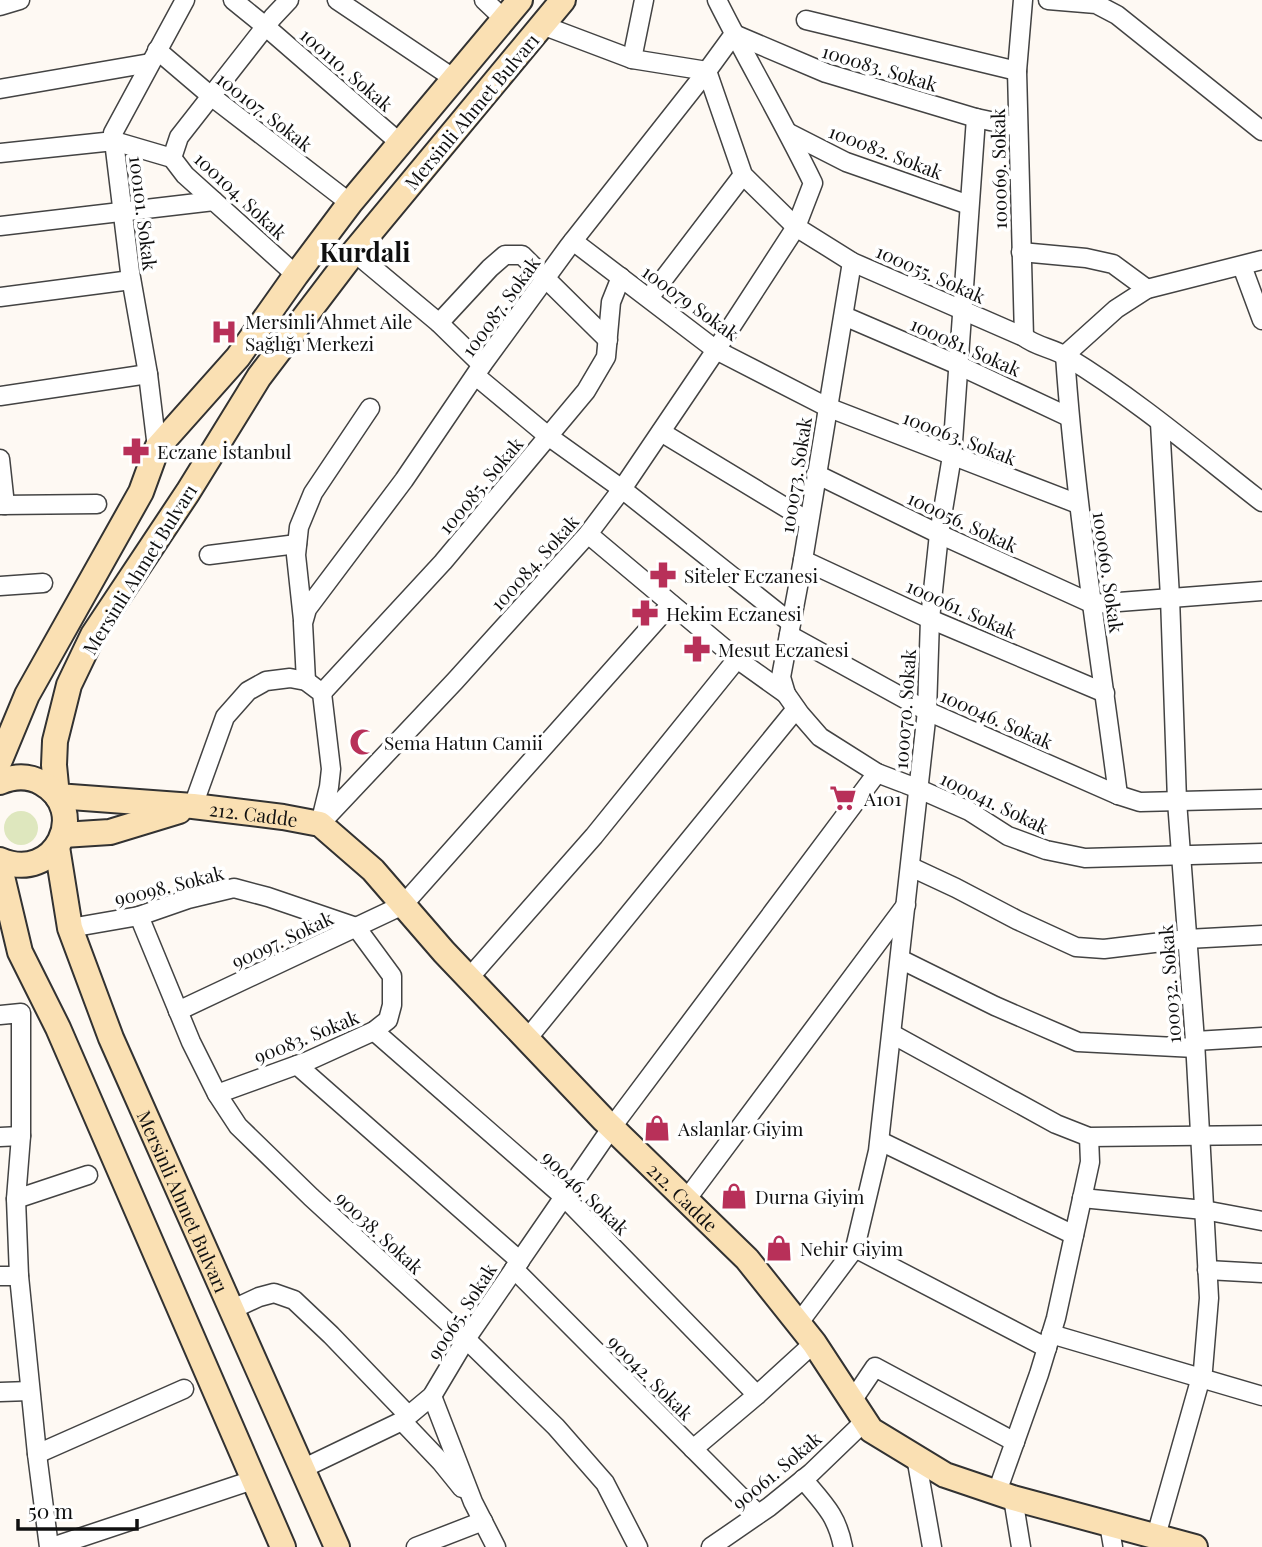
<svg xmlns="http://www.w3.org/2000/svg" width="1262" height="1547" viewBox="0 0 1262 1547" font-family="'Playfair Display',serif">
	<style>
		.green { fill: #dee7be }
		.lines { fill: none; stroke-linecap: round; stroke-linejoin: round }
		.street-casing { stroke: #434343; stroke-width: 21 }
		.secondary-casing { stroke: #323232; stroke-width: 28 }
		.street { stroke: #fff; stroke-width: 18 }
		.secondary { stroke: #fae0b3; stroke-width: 24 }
		.labels { text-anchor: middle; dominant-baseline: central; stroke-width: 7; stroke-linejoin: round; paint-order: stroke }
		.street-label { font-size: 19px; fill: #101010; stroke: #fff }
		.poi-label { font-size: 19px; fill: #101010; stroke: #fff; text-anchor: start }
		.district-label { font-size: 26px; font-weight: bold; fill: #101010; stroke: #fff }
	</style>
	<rect width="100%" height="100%" fill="#fef9f3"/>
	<circle class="green" cx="21" cy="828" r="17"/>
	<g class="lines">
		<g class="street-casing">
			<g id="street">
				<path d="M233 0 265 26 400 143"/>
				<path d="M337 0 453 78"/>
				<path d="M484 0 504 19"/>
				<path d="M1023 0 1017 71 1024 337"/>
				<path d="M1048 0 1096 4 1117 15 1262 131"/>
				<path d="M0 6 20 0"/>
				<path d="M806 20 1017 71"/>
				<path d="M542 25 632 59 707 71 743 175 796 227 852 262 1024 337C1037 347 1053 348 1067 357 1136 399 1198 452 1262 502"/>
				<path d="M157 50 211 96 350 203"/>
				<path d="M632 59 644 0"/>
				<path d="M0 89 150 63"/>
				<path d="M789 133 846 162 969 205"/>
				<path d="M0 153 114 141 172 158 185 175 296 275"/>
				<path d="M172 158 179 137 273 17 289 0"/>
				<path d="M0 226 214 201"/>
				<path d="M573 241 716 350 827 407 1078 504"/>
				<path d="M354 252 439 323 482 365"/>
				<path d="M1021 252 1086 258 1113 264 1147 289"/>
				<path d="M1242 266 1262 320"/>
				<path d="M0 297 131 280"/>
				<path d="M649 298 743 175"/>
				<path d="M844 316 958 365 1069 417"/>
				<path d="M439 323 490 268 505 255H522L608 340"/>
				<path d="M476 376 548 436 622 489 791 623"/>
				<path d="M0 396 148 374"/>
				<path d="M661 432 808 521"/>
				<path d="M157 448 148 374 130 272 113 133 185 0"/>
				<path d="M0 459 5 505"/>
				<path d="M816 474 939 534 1093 604 1262 591"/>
				<path d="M0 505 97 504"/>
				<path d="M588 534 737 659 786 694 800 714 820 737 877 773 919 789 969 811 1008 836 1046 850 1085 858 1262 853"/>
				<path d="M209 555 297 544"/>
				<path d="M803 560 930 619 1105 693"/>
				<path d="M0 586 43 583"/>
				<path d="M303 620 296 555 299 527 313 493 370 408"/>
				<path d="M789 635 927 711 1118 795 1140 802 1262 799"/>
				<path d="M306 681 303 623 307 609 404 480 482 365 569 246 707 71 734 34 826 73 976 118 1018 127"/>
				<path d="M322 693 443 562 586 391 606 357 611 302 621 277"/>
				<path d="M786 694 781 677 803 560 852 262"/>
				<path d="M1118 795C1099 648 1075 502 1065 355L1116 309 1147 289 1262 260"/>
				<path d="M193 806 225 717 248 691 266 681 290 678 306 681 322 693 331 769 329 787 320 824 455 681 588 534 622 489 716 350 796 227 813 183C783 121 748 62 717 0"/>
				<path d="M911 867 956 888 1017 920 1076 947 1104 949 1187 939 1262 935"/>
				<path d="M139 916 191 1042 217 1094 238 1126 311 1197 466 1339 556 1427 605 1483 638 1547"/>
				<path d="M70 928 139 916 188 899 234 888 268 897 356 927 392 976V1005L388 1020 374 1031 308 1061 217 1094"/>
				<path d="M900 959 995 1006 1078 1042 1195 1048"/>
				<path d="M469 978 594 836 737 659"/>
				<path d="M178 1011 403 905 671 604"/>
				<path d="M0 1015 21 1013V1136L16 1199 19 1276 37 1454 49 1547"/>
				<path d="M374 1031 564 1197 757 1395"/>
				<path d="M892 1034 1056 1124 1089 1137 1262 1135"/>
				<path d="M527 1039 796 709"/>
				<path d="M1195 1041 1262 1037"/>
				<path d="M297 1065 520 1261"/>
				<path d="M0 1137 21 1136"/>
				<path d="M880 1141 1074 1235"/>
				<path d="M1082 1198 1204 1210 1262 1221"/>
				<path d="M16 1199 88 1175"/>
				<path d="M686 1200 906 905"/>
				<path d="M855 1248 1047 1348"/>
				<path d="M514 1269 758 1514"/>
				<path d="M1207 1270 1262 1273"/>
				<path d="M0 1276H19"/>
				<path d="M231 1310 259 1297 274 1293 294 1300 331 1335 408 1415"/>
				<path d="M798 1324 855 1248 878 1151 927 711 930 619 939 534 952 456 976 118"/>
				<path d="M1051 1334 1262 1396"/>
				<path d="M0 1392 30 1391"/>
				<path d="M432 1396 473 1502 496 1547"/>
				<path d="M852 1401 875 1367 1015 1442"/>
				<path d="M402 1421 441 1462 462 1488"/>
				<path d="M693 1449 757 1395 814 1343"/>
				<path d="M37 1454 184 1389"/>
				<path d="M916 1457 932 1547"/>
				<path d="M302 1469 402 1421 432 1396 466 1339 612 1127 877 773"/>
				<path d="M803 1479C823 1503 837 1515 843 1547"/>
				<path d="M997 1492 1039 1374 1056 1318 1090 1162 1089 1137"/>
				<path d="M1013 1498 1021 1547"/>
				<path d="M1109 1524 1113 1547"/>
				<path d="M1156 1536 1203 1370 1209 1298 1195 1041 1177 801 1170 597 1160 423"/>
				<path d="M52 1547 253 1480"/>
				<path d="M416 1547 483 1521"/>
				<path d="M711 1547 769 1507 811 1473 865 1421"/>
			</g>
		</g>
		<g class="secondary-casing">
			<g id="secondary">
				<path id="s1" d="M563 0 354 252 259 377 188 492 93 635 69 685 55 741 54 765 57 796 193 806 283 817 320 824 373 870 444 952 604 1120 747 1259 814 1343 871 1430 945 1475 1013 1498 1195 1547"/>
				<path d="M0 760 27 695 141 492 157 448 238 357 296 275 350 203 520 0"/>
				<path d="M0 782C14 776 28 775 42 783 90 810 56 884 0 860"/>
				<path d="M63 835 110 832 179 811"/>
				<path id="s2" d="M57 847 70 928 111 1038 337 1547"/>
				<path d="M0 868 20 952 58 1028 283 1547"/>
			</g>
		</g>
		<use href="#street" class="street"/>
		<use href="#secondary" class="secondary"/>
	</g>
	<defs>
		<g id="hospital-bare" transform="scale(2.1)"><path d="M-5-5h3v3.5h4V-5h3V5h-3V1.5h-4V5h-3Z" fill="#b83059" stroke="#fff" stroke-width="2.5" paint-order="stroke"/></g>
		<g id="pharmacy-bare" transform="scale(2.1)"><path d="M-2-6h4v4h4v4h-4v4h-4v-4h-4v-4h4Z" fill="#b83059" stroke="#fff" stroke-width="2.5" paint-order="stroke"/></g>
		<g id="mosque-bare" transform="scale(2.1)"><path d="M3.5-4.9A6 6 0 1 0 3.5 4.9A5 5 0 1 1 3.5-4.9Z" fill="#b83059" stroke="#fff" stroke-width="2.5" paint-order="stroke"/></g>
		<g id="supermarket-bare" transform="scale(2.1)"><path d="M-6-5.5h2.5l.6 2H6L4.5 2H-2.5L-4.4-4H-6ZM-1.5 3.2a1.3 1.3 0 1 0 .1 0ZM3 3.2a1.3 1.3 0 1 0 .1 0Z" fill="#b83059" stroke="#fff" stroke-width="2.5" paint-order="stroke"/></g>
		<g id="shop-bare" transform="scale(2.1)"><path d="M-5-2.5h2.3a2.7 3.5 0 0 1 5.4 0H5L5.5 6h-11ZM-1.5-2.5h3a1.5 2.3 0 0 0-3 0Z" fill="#b83059" stroke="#fff" stroke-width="2.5" paint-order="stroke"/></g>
	</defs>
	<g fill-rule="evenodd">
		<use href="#hospital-bare" x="224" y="332"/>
		<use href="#pharmacy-bare" x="136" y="451"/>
		<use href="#pharmacy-bare" x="663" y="575"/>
		<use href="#pharmacy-bare" x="645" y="613"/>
		<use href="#pharmacy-bare" x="697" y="649"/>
		<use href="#mosque-bare" x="363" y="742"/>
		<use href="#supermarket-bare" x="843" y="798"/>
		<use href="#shop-bare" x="657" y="1128"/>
		<use href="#shop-bare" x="734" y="1196"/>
		<use href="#shop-bare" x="779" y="1248"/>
	</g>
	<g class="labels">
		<g class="street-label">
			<text transform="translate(880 67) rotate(17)">100083. Sokak</text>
			<text transform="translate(347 69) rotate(41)">100110. Sokak</text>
			<text transform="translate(265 111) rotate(38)">100107. Sokak</text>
			<text transform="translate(471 111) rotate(-50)">Mersinli Ahmet Bulvarı</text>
			<text transform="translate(886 151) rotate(21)">100082. Sokak</text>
			<text transform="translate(998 169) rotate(-91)">100069. Sokak</text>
			<text transform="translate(241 195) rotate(43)">100104. Sokak</text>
			<text transform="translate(144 213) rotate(83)">100101. Sokak</text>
			<text transform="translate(931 273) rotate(24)">100055. Sokak</text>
			<text transform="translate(691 302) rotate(36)">100079 Sokak</text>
			<text transform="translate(500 306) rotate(-54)">100087. Sokak</text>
			<text transform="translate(966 346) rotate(24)">100081. Sokak</text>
			<text transform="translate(960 437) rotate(21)">100063. Sokak</text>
			<text transform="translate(795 475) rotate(-81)">100073. Sokak</text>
			<text transform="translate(480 485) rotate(-50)">100085. Sokak</text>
			<text transform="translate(963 521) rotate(25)">100056. Sokak</text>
			<text transform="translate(534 562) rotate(-48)">100084. Sokak</text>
			<text transform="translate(139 569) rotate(-58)">Mersinli Ahmet Bulvarı</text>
			<text transform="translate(1109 572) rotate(82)">100060. Sokak</text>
			<text transform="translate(962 608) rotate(24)">100061. Sokak</text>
			<text transform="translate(904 709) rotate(-86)">100070. Sokak</text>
			<text transform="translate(997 718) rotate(24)">100046. Sokak</text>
			<text transform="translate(995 802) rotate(26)">100041. Sokak</text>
			<text stroke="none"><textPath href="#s1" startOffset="1157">212. Cadde</textPath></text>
			<text transform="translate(169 885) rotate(-14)">90098. Sokak</text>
			<text transform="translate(282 939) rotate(-25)">90097. Sokak</text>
			<text transform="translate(1169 984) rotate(-94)">100032. Sokak</text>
			<text transform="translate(306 1036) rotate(-22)">90083. Sokak</text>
			<text transform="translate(586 1192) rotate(44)">90046. Sokak</text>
			<text stroke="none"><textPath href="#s1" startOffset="1745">212. Cadde</textPath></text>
			<text stroke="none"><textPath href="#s2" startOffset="378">Mersinli Ahmet Bulvarı</textPath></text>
			<text transform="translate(380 1232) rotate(43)">90038. Sokak</text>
			<text transform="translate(461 1311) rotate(-57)">90065. Sokak</text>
			<text transform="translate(651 1377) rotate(45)">90042. Sokak</text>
			<text transform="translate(776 1470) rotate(-40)">90061. Sokak</text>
		</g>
		<g class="poi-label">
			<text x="245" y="321">Mersinli Ahmet Aile<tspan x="245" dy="22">Sağlığı Merkezi</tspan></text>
			<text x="157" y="451">Eczane İstanbul</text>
			<text x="684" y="575">Siteler Eczanesi</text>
			<text x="666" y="613">Hekim Eczanesi</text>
			<text x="718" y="649">Mesut Eczanesi</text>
			<text x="384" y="742">Sema Hatun Camii</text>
			<text x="864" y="798">A101</text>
			<text x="678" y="1128">Aslanlar Giyim</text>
			<text x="755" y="1196">Durna Giyim</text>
			<text x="800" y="1248">Nehir Giyim</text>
		</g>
		<g class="district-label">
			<text x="365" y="251">Kurdali</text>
		</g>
	</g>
	<path d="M18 1519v10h119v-10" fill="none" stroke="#101010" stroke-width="3.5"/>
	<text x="28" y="1519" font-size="21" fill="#101010" stroke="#ffffff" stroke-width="5" paint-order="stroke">50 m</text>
</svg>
